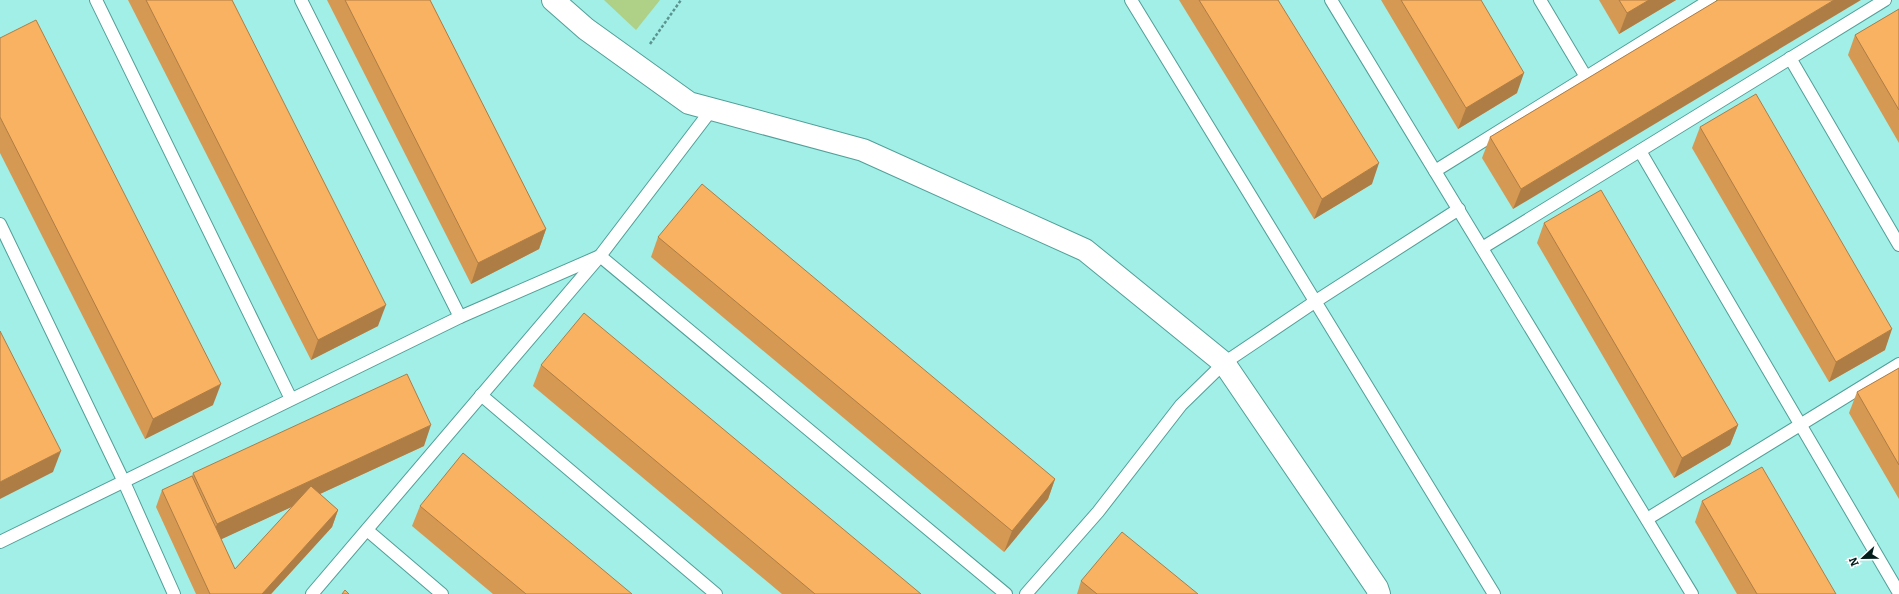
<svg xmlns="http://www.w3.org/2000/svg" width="1899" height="594" viewBox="0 0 1899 594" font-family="Bitter,serif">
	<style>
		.green { fill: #afd087 }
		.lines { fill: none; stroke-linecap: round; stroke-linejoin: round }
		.service-casing { stroke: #519f98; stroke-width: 14 }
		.minor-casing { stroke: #519f98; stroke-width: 24 }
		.path { stroke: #5b938e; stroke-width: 2.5; stroke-dasharray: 3 2; stroke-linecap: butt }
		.service { stroke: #fff; stroke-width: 12 }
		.minor { stroke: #fff; stroke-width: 22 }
		.wall { fill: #d59954; fill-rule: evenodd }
		.shaded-wall { fill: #ae7d45 }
		.building { fill: #f8b262; stroke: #ae7d45 }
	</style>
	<rect width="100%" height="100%" fill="#a1efe7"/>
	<path class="green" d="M604 0H660L636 30Z"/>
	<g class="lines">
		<g class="service-casing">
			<g id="service">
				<path d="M96 0 291 399"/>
				<path d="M301 0 460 317"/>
				<path d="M1131 0 1494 594"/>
				<path d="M1331 0 1692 594"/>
				<path d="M1540 0 1586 77"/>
				<path d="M1790 58 1899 245"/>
				<path d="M1640 151 1899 593"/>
				<path d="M1435 171 1710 0"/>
				<path d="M0 224 124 482 174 594"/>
				<path d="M1482 248 1885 0"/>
				<path d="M481 395 716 594"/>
				<path d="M1647 519 1899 364"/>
				<path d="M367 530 442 594"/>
				<path d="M0 542 460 317 600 256 1006 594"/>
				<path d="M312 594 600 256 712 109"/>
				<path d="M1026 594 1098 512 1181 405 1224 363 1316 301 1459 209"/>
			</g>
		</g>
		<g class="minor-casing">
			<path id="minor" d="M553 0 586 29 689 103 863 150 1085 250 1224 363 1377 588 1379 594"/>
		</g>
		<path class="path" d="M650 44 681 0"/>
		<use href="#service" class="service"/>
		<use href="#minor" class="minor"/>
	</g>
	<g class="wall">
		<path d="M128 0H232L378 326 311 360Z"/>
		<path d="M327 0H430L546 229 539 249 471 284Z"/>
		<path d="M1179 0H1278L1372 184 1314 219Z"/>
		<path d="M1381 0H1481L1517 93 1458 129Z"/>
		<path d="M1599 0H1676L1619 34Z"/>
		<path d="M1718 0 1513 209 1482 158 1490 137Z"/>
		<path d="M1899 9V143L1848 55 1855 35Z"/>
		<path d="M0 38 213 405 145 439 0 153Z"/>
		<path d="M1700 127 1885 350 1829 382 1692 148Z"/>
		<path d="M1544 223 1738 425 1730 445 1674 478 1537 243Z"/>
		<path d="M658 237 1055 479 1048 499 1004 552 651 257Z"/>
		<path d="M541 365 921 594H782L533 386Z"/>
		<path d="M1899 368V499L1849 413 1857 392Z"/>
		<path d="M424 446 320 494 338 510 332 527 271 594H196L156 507 162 490 192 476 193 473ZM293 506 235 569 221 539Z"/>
		<path d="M1702 501 1836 594H1737L1695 522Z"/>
		<path d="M420 506 632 594H493L412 526Z"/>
		<path d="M1081 581 1198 594H1077Z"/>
	</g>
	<g class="shaded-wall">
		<path d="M1649 0H1676L1619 34 1627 13Z"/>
		<path d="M1834 0H1861L1513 209 1521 189Z"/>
		<path d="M1524 73 1517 93 1458 129 1466 108Z"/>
		<path d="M1379 163 1372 184 1314 219 1322 199Z"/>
		<path d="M546 229 539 249 471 284 478 263Z"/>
		<path d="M386 305 378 326 311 360 318 340Z"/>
		<path d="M1892 329 1885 350 1829 382 1836 362Z"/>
		<path d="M221 384 213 405 145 439 153 419Z"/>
		<path d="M431 425 424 446 209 545 217 524Z"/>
		<path d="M1738 425 1730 445 1674 478 1682 458Z"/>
		<path d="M61 451 53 472 0 499V482Z"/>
		<path d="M1055 479 1048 499 1004 552 1012 531Z"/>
		<path d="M338 510 332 527 271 594H262Z"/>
	</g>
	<g class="building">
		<path d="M146 0H232L386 305 318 340Z"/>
		<path d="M345 0H430L546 229 478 263Z"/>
		<path d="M1199 0H1278L1379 163 1322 199Z"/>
		<path d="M1401 0H1481L1524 73 1466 108Z"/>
		<path d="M1619 0H1649L1627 13Z"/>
		<path d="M1718 0H1834L1521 189 1490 137Z"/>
		<path d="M1899 9V110L1855 35Z"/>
		<path d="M36 20 221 384 153 419 0 117V38Z"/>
		<path d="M1756 94 1892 329 1836 362 1700 127Z"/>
		<path d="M702 184 1055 479 1012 531 658 237Z"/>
		<path d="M1601 190 1738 425 1682 458 1544 223Z"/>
		<path d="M584 313 921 594H815L541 365Z"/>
		<path d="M0 331 61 451 0 482Z"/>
		<path d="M1899 368V465L1857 392Z"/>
		<path d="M407 374 431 425 217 524 193 473Z"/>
		<path d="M463 453 632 594H526L420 506Z"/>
		<path d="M1762 467 1836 594H1757L1702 501Z"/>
		<path d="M192 476 235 569 311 486 338 510 262 594H210L162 490Z"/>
		<path d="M1122 532 1198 594H1097L1081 581Z"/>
		<path d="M345 590 349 594H342Z"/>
	</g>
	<g transform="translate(1863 558) rotate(248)" stroke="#fefefe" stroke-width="3" paint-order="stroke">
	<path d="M0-3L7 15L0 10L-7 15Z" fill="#001d1b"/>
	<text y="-6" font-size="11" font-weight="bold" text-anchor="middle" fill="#001d1b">N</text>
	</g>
</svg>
